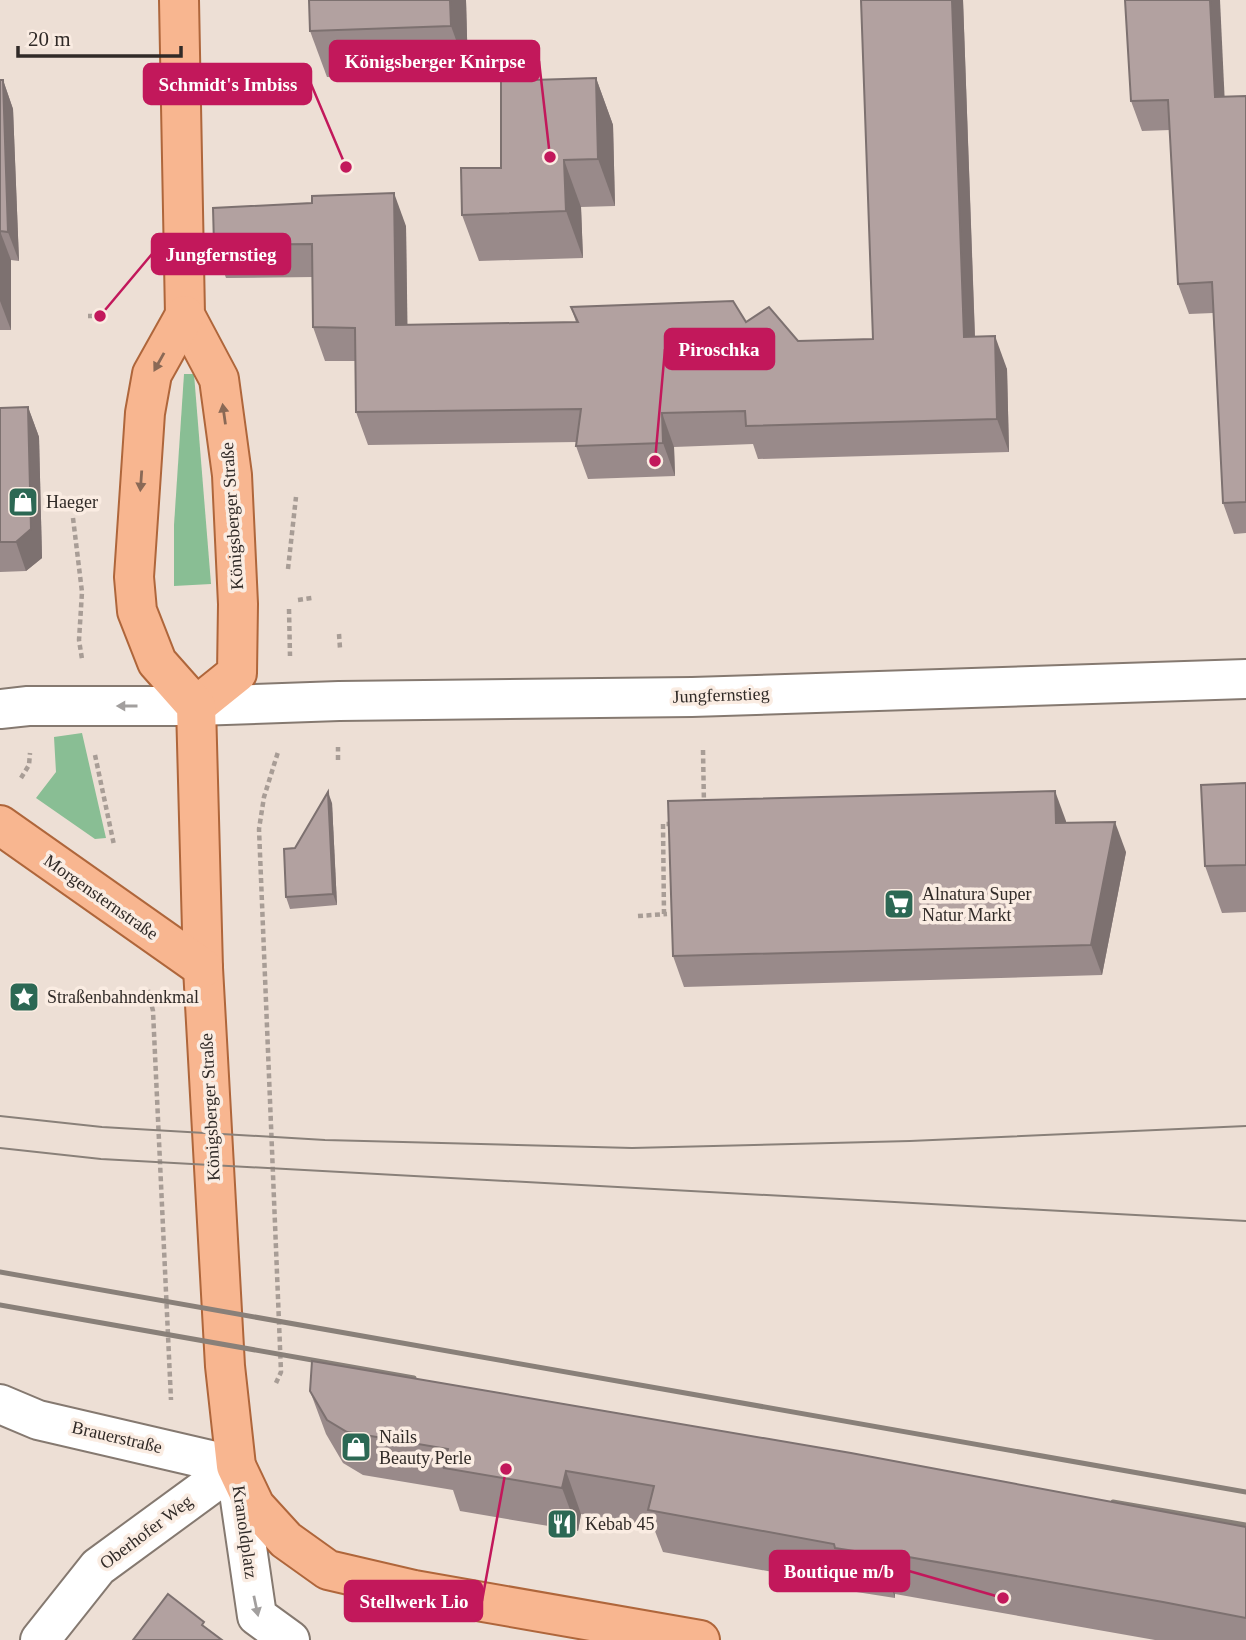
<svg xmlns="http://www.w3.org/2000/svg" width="1246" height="1640" viewBox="0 0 1246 1640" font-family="Georgia,serif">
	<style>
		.green { fill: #89be94 }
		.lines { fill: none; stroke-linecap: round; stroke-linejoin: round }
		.minor-casing { stroke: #857970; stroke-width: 42 }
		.major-casing { stroke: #af663b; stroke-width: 42 }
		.path { stroke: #a89d96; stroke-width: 4.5; stroke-dasharray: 5 3.5; stroke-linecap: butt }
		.minor { stroke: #fff; stroke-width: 38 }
		.major { stroke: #f8b690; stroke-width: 38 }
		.tram { stroke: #898079; stroke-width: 2 }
		.rail { stroke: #898079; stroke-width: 5 }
		.wall { fill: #998a8a }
		.shaded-wall { fill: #7d7170 }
		.building { fill: #b2a1a0; stroke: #7d7170; stroke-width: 2 }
		.oneway { fill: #8a6956 }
		.oneway2 { fill: #a29f9e }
		.labels { text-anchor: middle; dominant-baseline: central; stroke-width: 7; stroke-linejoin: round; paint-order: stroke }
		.poi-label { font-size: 18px; fill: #302a27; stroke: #faece2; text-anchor: start }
		.street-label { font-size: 18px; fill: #302a27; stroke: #faece2 }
		.leader { fill: none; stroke: #c2185b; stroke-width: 2.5 }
		.callout-dot { fill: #c2185b; stroke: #faece2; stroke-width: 2.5 }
		.callout { fill: #c2185b; stroke: #c2185b; stroke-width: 2.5 }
		.callout-label { font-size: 19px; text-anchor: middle; font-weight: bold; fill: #fff }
	</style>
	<rect width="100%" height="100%" fill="#eddfd5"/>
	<g class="green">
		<path d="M184 374H194L211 584 174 586V525Z"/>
		<path d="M82 733 106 838 95 839 36 798 56 772 54 737Z"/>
	</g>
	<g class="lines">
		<g class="minor-casing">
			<g id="minor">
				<path d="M0 709 28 706H196L339 701 692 697 1246 679"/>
				<path d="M0 1404 38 1420 236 1466"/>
				<path d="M236 1472 257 1616 290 1640"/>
				<path d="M40 1640 98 1567 236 1466"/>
			</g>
		</g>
		<g class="major-casing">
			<g id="major">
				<path d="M179 0 185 315 219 379 232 475 238 604 237 673 196 706"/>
				<path d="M185 315 152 374 145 413 134 577 137 611 157 662 196 706 203 968 225 1366 236 1466 255 1506 286 1540 328 1570 414 1590 700 1640"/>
				<path d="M0 825 203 968"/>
			</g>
		</g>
		<g class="path">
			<path d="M88 316H100"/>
			<path d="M73 518 82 592 79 640 82 659"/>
			<path d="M288 569 296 497"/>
			<path d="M298 600 312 598"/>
			<path d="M289 609 290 656"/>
			<path d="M339 634 340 648"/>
			<path d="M703 750 704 805"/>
			<path d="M95 755 114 845"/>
			<path d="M338 760V747"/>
			<path d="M21 778 29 765 30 753"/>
			<path d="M664 914 663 824H674"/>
			<path d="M638 916 667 914"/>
			<path d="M148 990 153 1011 171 1400"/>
			<path d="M276 1383 281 1372 259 829 264 797 278 752"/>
		</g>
		<use href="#minor" class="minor"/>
		<use href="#major" class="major"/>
		<g class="tram">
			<path d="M0 1116 102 1127 325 1140 632 1148 910 1141 1246 1126"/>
			<path d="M0 1148 101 1159 1246 1221"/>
		</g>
		<g class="rail">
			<path d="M0 1272 1246 1492"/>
			<path d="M0 1305 414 1378"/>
			<path d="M1113 1502 1246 1525"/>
		</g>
	</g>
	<g class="wall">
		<path d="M466 0 468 73 327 77 310 31Z"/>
		<path d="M861 0H963L975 336 1007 369 1009 452 758 459 753 444 674 447 675 476 588 479 576 446 577 442 368 445 356 412V361H325L313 327V277L226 278 214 245 406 226 407 325 576 322 571 307 746 322 798 341 873 339Z"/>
		<path d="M596 78 613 125 615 206 581 207 583 258 479 261 462 215 501 168Z"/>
		<path d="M0 80H3L13 109 19 261 11 260V330H0Z"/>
		<path d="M1246 96V533L1234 534 1223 503 1213 313 1189 314 1178 284 1170 130 1142 131 1131 101Z"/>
		<path d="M28 407 39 437 42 558 26 571 0 572V408Z"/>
		<path d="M1246 783V912L1222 913 1205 866Z"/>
		<path d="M332 803 337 905 290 909 286 897 295 848Z"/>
		<path d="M1066 821V823L1126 852 1102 975 684 987 673 956Z"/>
		<path d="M310 1391 1246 1527V1640H1155L895 1594V1598L850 1591 849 1586 663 1552 653 1526 581 1514 578 1531 460 1511 453 1490 363 1475 343 1463 326 1434Z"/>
	</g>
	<g class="shaded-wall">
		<path d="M450 0H466L468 73 451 26Z"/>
		<path d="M952 0H963L976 370 964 337Z"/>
		<path d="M1210 0H1220L1226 127 1215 97Z"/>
		<path d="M596 78 613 125 615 206 598 159Z"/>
		<path d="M3 80 13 109 19 261 8 232Z"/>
		<path d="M564 160 581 207 583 258 566 211Z"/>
		<path d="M394 193 406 226 408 359 396 325Z"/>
		<path d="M0 231 11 260V330L0 301Z"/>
		<path d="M995 336 1007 369 1009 452 997 419Z"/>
		<path d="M28 407 39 437 42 558 26 571 16 542Z"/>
		<path d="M662 413 674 447 675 476 663 443Z"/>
		<path d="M1055 791 1066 821 1067 853 1056 823Z"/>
		<path d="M328 792 332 803 337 905 333 894Z"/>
		<path d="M1115 822 1126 852 1102 975 1091 945Z"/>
		<path d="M566 1471 581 1514 578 1531 562 1488Z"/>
		<path d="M880 1552 895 1594V1598L880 1555Z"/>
	</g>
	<g class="building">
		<path d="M309 0H450L451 26 310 31Z"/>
		<path d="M861 0H952L964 337 995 336 997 419 746 426 745 411 662 413 663 443 576 446 581 409 356 412 355 328 313 327 312 244 214 245 213 208 312 203V196L394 193 396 325 578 322 571 307 733 301 746 322 769 307 798 341 873 339Z"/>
		<path d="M1125 0H1210L1215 97 1246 96V502L1223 503 1212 282 1178 284 1168 100 1131 101Z"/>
		<path d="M596 78 598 159 564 160 566 211 462 215 461 168H501V81Z"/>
		<path d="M0 80H3L8 232 0 231V301Z"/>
		<path d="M28 407 31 529 16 542H0V408Z"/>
		<path d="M1246 783V865L1205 866 1201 785Z"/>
		<path d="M1055 791 1056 823 1115 822 1091 945 673 956 668 801Z"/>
		<path d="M328 792 333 894 286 897 284 849 295 848Z"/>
		<path d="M312 1361 851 1453 1246 1527V1618L1163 1602 880 1552V1555L835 1548 834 1544 648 1510 654 1486 566 1471 562 1488 444 1468 448 1449 347 1432 327 1420 310 1391Z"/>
		<path d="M168 1594 204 1622 202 1625 222 1640H133Z"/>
	</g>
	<defs><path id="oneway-solid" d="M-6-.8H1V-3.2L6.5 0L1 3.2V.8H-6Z" transform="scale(1.75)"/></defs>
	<g class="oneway">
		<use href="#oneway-solid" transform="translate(159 362) rotate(119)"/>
		<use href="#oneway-solid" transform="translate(224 414) rotate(-98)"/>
		<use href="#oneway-solid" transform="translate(141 481) rotate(94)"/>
	</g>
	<g class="oneway2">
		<use href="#oneway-solid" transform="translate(127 706) rotate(-180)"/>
		<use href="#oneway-solid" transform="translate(256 1606) rotate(78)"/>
	</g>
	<defs>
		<g id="shop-square" transform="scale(1.575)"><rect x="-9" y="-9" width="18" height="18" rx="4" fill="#2c6854" stroke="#faece2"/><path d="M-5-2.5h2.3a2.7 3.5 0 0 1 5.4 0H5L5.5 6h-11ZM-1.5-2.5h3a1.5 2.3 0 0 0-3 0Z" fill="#fff"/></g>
		<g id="supermarket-square" transform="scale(1.575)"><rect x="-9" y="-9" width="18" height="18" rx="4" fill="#2c6854" stroke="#faece2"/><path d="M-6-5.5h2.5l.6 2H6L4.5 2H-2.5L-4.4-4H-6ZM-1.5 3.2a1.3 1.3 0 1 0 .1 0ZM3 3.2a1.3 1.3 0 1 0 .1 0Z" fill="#fff"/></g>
		<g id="sight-square" transform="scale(1.575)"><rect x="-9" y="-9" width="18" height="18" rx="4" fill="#2c6854" stroke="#faece2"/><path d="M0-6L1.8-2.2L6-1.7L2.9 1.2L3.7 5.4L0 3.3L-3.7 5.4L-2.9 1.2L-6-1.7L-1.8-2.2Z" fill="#fff"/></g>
		<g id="restaurant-square" transform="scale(1.575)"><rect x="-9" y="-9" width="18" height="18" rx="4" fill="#2c6854" stroke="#faece2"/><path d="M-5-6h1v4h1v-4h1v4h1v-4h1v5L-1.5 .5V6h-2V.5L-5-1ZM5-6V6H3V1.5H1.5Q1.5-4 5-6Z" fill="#fff"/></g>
	</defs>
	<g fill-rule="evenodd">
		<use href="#shop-square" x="23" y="502"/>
		<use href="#supermarket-square" x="899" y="904"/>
		<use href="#sight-square" x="24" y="997"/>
		<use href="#shop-square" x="356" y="1447"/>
		<use href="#restaurant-square" x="562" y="1524"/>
	</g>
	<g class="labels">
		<g class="poi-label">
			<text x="46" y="502">Haeger</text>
			<text x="922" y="894">Alnatura Super<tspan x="922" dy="21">Natur Markt</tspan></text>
			<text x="47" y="997">Straßenbahndenkmal</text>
			<text x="379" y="1437">Nails<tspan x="379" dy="21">Beauty Perle</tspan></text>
			<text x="585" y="1524">Kebab 45</text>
		</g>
		<g class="street-label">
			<text transform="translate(232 516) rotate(-94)">Königsberger Straße</text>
			<text transform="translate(721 695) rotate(-2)">Jungfernstieg</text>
			<text transform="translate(101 897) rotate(35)">Morgensternstraße</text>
			<text transform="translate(210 1107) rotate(-93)">Königsberger Straße</text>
			<text transform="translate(117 1437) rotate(13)">Brauerstraße</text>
			<text transform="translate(146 1532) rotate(-37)">Oberhofer Weg</text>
			<text transform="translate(245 1532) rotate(82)">Kranoldplatz</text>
		</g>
	</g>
	<path class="leader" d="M550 157L539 61M346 167L311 84M100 316L152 254M655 461L665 349M1003 1598L909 1571M506 1469L482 1601"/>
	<g class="callout-dot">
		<circle cx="550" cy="157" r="7"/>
		<circle cx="346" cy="167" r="7"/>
		<circle cx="100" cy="316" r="7"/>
		<circle cx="655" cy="461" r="7"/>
		<circle cx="1003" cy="1598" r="7"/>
		<circle cx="506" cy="1469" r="7"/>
	</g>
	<g class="callout">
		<rect x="330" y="41" width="209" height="40" rx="7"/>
		<rect x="144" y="64" width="167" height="40" rx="7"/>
		<rect x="152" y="234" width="138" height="40" rx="7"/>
		<rect x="665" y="329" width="109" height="40" rx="7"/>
		<rect x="770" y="1551" width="139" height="40" rx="7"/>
		<rect x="345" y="1581" width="137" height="40" rx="7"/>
	</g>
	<g class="callout-label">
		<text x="435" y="68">Königsberger Knirpse</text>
		<text x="228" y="91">Schmidt's Imbiss</text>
		<text x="221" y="261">Jungfernstieg</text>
		<text x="719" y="356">Piroschka</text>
		<text x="839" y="1578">Boutique m/b</text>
		<text x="414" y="1608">Stellwerk Lio</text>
	</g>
	<path d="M18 46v10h163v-10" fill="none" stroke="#302a27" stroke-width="3.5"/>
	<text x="28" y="46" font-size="21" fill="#302a27" stroke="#faece2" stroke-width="5" paint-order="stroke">20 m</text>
</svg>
